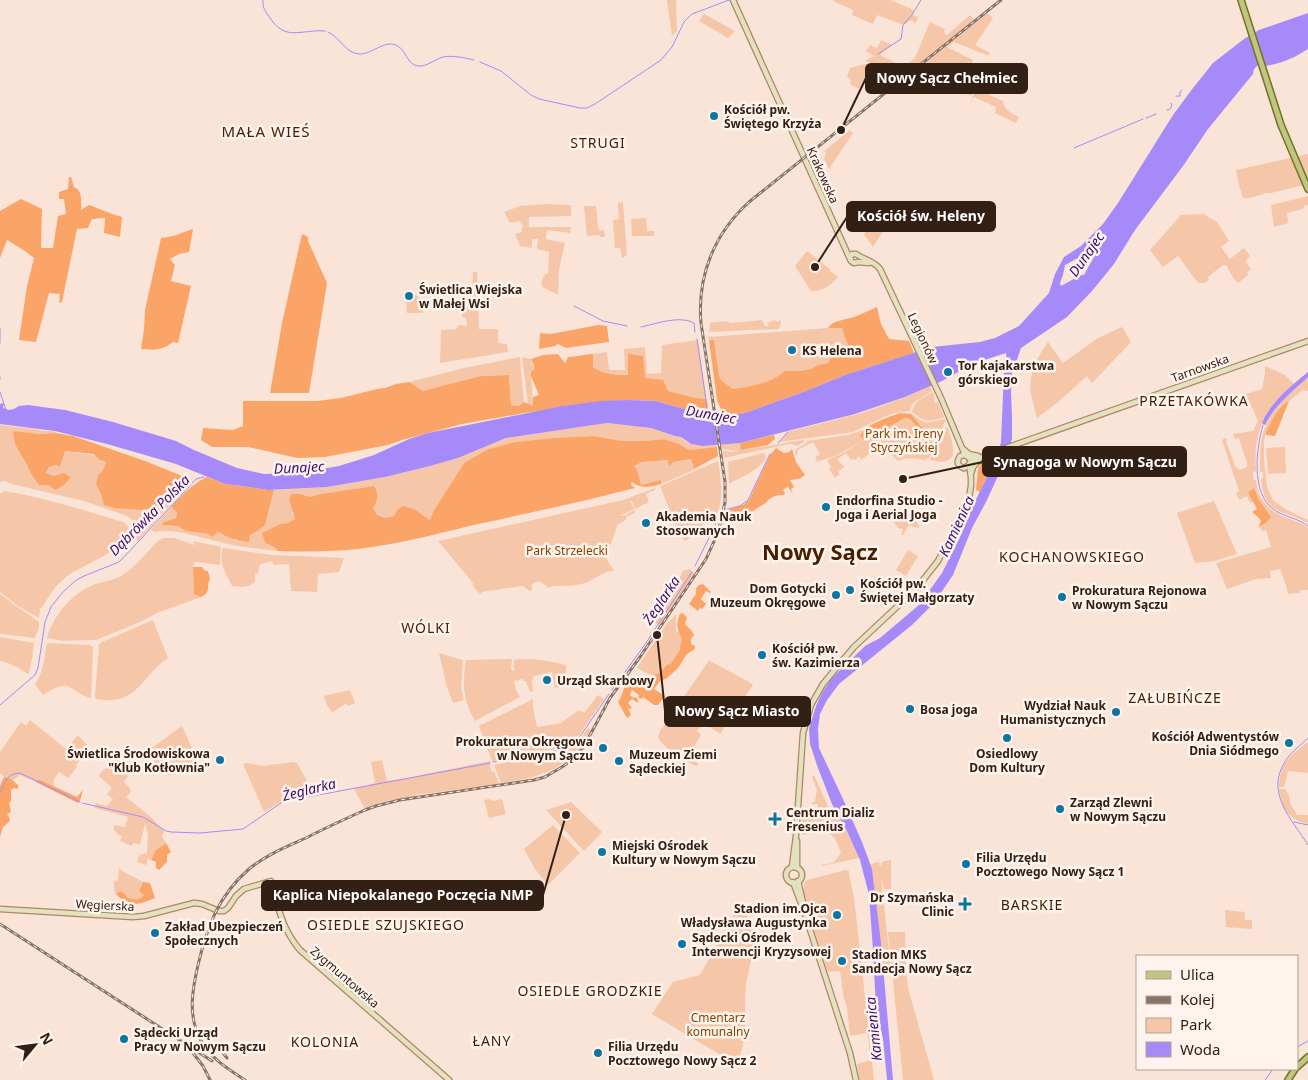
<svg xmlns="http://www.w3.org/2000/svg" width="1308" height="1080" viewBox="0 0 1308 1080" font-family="'Noto Sans',sans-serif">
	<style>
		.green { fill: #f6c6a8 }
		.forest { fill: #fba468 }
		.water { fill: #a78afa; fill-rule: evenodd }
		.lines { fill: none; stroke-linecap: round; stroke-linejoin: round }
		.stream { stroke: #a78afa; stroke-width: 1 }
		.secondary-casing { stroke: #b38465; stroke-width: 7 }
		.primary-casing { stroke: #737324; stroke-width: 8 }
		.secondary { stroke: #e0e2c0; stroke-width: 4.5 }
		.primary { stroke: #c0c680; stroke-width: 5 }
		.rail-casing { stroke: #887468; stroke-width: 3 }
		.rail { stroke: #fff4ed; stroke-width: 1; stroke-dasharray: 4; stroke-linecap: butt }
		.poi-dot { fill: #0d75a1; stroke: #fff4ed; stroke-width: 2 }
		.labels { text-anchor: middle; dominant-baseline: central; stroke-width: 5; stroke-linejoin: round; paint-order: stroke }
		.poi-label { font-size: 12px; font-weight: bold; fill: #332014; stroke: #fff4ed; text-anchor: start }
		.street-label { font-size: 12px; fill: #332014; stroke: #fff4ed }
		.park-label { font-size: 12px; fill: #874301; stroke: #fff4ed }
		.neighbourhood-label { font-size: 14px; letter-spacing: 1px; fill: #472000; stroke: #fff4ed }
		.water-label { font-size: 14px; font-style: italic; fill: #380d72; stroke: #fff4ed }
		.quarter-label { font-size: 15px; letter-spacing: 1px; fill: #472000; stroke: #fff4ed }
		.town-label { font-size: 22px; font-weight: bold; fill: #472000; stroke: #fff4ed }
		.leader { fill: none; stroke: #332014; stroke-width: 2 }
		.callout-dot { fill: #332014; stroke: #fff4ed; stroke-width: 2 }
		.callout { fill: #332014; stroke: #332014; stroke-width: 2 }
		.callout-label { font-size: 14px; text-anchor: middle; font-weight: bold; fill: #fff }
	</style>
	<rect width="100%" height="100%" fill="#f9e4d7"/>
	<g class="green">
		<path d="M667 0H676L677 31 672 36Z"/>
		<path d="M834 0H890L914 10 913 15 918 17 916 23 910 20 904 25 877 15 873 24 852 15 853 10 833 1Z"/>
		<path d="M987 13 993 18 975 45 990 53 988 54 989 56 954 42 947 47 973 60 968 72H963L959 81 973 88 971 96 917 71 911 76 914 79 907 77Z"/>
		<path d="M704 14 735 31 728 38 699 21Z"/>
		<path d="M970 15 975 20 906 76 904 75 903 70 913 59 914 60 930 22 945 29 944 32 947 35Z"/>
		<path d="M881 40 892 45 880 55 900 65 903 66 908 61 897 72 888 70 865 61 874 56 866 51 870 45 877 48Z"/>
		<path d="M865 64 873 65C868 72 864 81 859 89L850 84 851 80 847 77 850 68Z"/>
		<path d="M976 89 1003 101C1004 110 1011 113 1019 117L1016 123 995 113 996 107 974 97 970 104Z"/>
		<path d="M850 130 853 133 829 169 824 159 826 153 824 151Z"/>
		<path d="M1308 154V192L1305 185 1271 193H1265L1264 194 1250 198H1243L1238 182 1236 170Z"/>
		<path d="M1308 196V205L1304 206 1303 209 1287 213 1288 223 1274 227 1271 205Z"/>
		<path d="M623 202 627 255 622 258 620 248H615L613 220 619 219 618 203Z"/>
		<path d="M546 204 571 205V216L529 217V227H571L570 233 547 230 546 239 565 243 559 269 558 295 544 288 541 285 543 277 545 276 544 274H548L549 252 537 249 538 239H534L532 240V248L520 246 515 234 522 232V227H524L519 221 510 223 504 212 520 206Z"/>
		<path d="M584 206H596L598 227 600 231 604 230 605 237H600V235L587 236Z"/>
		<path d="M1203 214 1217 222 1229 241 1221 247 1230 259 1244 248 1250 256 1245 261 1251 269 1247 272 1248 275 1238 283 1234 279 1226 265H1223L1208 277 1209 280 1205 283H1198L1178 256 1163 267 1150 250 1181 215Z"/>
		<path d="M877 216 888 224 873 247 864 234 875 217Z"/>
		<path d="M646 218 647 231H654V236H632L631 219Z"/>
		<path d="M807 251 830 269V271L838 277C832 285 821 292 811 291L795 266Z"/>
		<path d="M473 272H477L479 329H498V343L507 344 508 352 440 363 441 330 456 329 459 325 467 326 466 318 462 317V298H467V301L472 298Z"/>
		<path d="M408 291H410L423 300V313H407L406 293Z"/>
		<path d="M762 320 765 326H769L767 323 775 320 777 322 781 320 780 327 778 329 709 332 710 323C716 322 726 320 731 323Z"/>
		<path d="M842 327 849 348 840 352 828 363 818 365 811 369 800 371H785L781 375 765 384 733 389 722 381 719 376 714 341 709 340 708 337Z"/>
		<path d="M1122 327 1131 342 1092 383 1087 376 1058 402 1037 418C1035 410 1033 402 1031 394 1028 375 1037 357 1048 342L1063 363 1098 338Z"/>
		<path d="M698 340 706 399C693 397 679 396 667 391 653 384 647 378 631 375 616 373 607 378 593 367V354L607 352 609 370H625L624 349 645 347 647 374 661 373 662 345Z"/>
		<path d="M520 357V361L524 402 519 406 511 405 509 375 482 376 449 384 423 391 409 382 464 368Z"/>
		<path d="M522 357 531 359 532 364 535 368 531 372 533 406 528 404Z"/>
		<path d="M1265 366 1285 375 1294 384C1264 412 1253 429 1256 471L1253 472 1254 480H1256C1257 499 1270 512 1287 518 1295 521 1301 522 1308 528V590H1300L1299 593 1288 594C1287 586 1283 577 1280 569L1270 571 1271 578 1256 579 1227 589 1216 563 1271 547 1266 530 1263 531 1258 526 1259 525 1261 526 1270 517 1259 500 1254 489 1248 492 1254 501 1250 503 1247 496 1239 500 1236 493 1239 491 1222 440 1225 438 1228 440 1226 441 1236 468 1237 467 1239 470 1247 467V463L1239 438 1235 439 1233 434 1253 431 1258 421 1246 394 1262 389 1265 374Z"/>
		<path d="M1308 377V391L1303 390 1289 401 1285 403 1276 413 1266 432 1264 442V460L1267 487 1273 500 1285 509 1308 520V523C1282 508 1265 517 1261 479L1263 478V472H1260C1258 420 1272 410 1308 377Z"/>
		<path d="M930 386 932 391 913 403 912 405 910 411 894 413 884 417 853 432 779 442 788 432 862 413 906 397Z"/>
		<path d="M933 392 935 398 934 401 935 403 938 402 944 417C929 422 924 422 912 412 913 401 924 397 933 392Z"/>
		<path d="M906 413C914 413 917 420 925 422 932 423 938 420 945 419V421L937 441 940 442 947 426C954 445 962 468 930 460L932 453 928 459 924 458 928 461C919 459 909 456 898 461L882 445 873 452 871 450 869 452 870 453 860 461 861 458 859 457 855 460 853 459 851 460 846 453 839 458 838 460 844 467 838 472 840 474 835 478 829 469 831 467 827 460 841 454 864 440 835 456 816 462 817 460 815 459 816 457 820 454 815 445 813 442 797 450 798 452 796 454H798L796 456 795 453 796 449 806 443 807 441 848 435 863 430 860 433 864 440 905 418 910 419 920 430 923 429 911 414Z"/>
		<path d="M607 423 651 428 675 436 681 437C690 448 703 446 716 444L717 447 689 450 679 444 664 439 645 441H623L593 436 553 438 516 442 488 449 464 463 433 512 430 521 424 515 397 510 394 516 385 518 377 515 373 508 374 486 320 494 310 497 300 494 292 512 295 519 288 523 280 524 262 533 265 543 274 547 278 551C258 549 239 547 220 542 199 538 177 528 155 532L151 530 171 507 177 512 176 518 164 522 163 525 178 526 186 531 209 534 218 532C224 536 230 537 237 541L259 530 265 524 274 490 327 487 385 477 430 466 458 458 506 438Z"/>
		<path d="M0 425 35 429 44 431H54L56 433 39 434 13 432 33 477 39 485H49L54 476 46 473 49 467 56 465 60 467 65 451 93 455 100 460 106 462 103 470 98 475 96 484 101 494 114 508C128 508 154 509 166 504 176 500 185 488 192 480L193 481 170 505 138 541 135 539C138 528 137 523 127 516L84 501 11 484 10 483 4 481 0 482Z"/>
		<path d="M805 440 804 442 797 446 791 444 784 445 724 458 722 450 730 452 738 451 722 449 721 444 740 443 741 450 780 444 790 442Z"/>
		<path d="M1285 447 1286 473 1268 474 1266 448Z"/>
		<path d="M764 453 766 457C761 470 741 477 729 484L728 462Z"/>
		<path d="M691 459 694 470 661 484V482L645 487 639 485 634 466 642 462 669 460V465L673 462Z"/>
		<path d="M718 461C721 480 724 497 717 515L709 511 698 534 684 541 682 536H680L660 486Z"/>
		<path d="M655 488V490L646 494 649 502 635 509 632 501H630L634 509 620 516H624L634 510 635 513 626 517V519L623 522 618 524 610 546 604 555 614 571C605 570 594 580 585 583 575 586 564 586 553 586L549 588 539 581 532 584V590L530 591 522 586 482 592 480 594 473 586V583L438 541 623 500Z"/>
		<path d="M5 491C45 498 84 510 123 522L126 524 129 529C128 550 81 565 66 577 55 586 48 597 42 608H40L39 618 18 606 0 592V494Z"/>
		<path d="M1214 501 1237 554 1215 561 1195 563 1177 513Z"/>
		<path d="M910 503 915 510H916V520L919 527 918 528 909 525 903 535H901L903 529 898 528 893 521 894 520H905Z"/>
		<path d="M163 538H174L195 545 193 541 221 547 220 565 195 562 193 567 194 593 201 597 157 613 140 622 96 640 63 641 47 638C53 617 70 595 91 586 102 581 115 581 124 574 136 566 148 551 158 541Z"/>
		<path d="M223 548 272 555 344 558 339 572 318 574 317 592 291 591 289 564 274 565 272 561 260 564 258 573 255 574V582C247 588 242 587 232 586 226 574 218 562 223 548Z"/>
		<path d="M908 550 918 556 906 576 896 570Z"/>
		<path d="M690 569 695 575 660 627 654 621H656L655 618 675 589 683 571Z"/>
		<path d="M0 594 12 603 39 622V627L35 638 0 634Z"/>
		<path d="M676 614V631L681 633 686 643C679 653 666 679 652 675 647 674 642 670 637 668L666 625Z"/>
		<path d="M153 620 168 658C141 676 137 707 96 699L95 696 99 645 102 642Z"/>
		<path d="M0 637 34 643 32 659 29 673 28 674C19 668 11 663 0 661Z"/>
		<path d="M47 643 90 645 93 647 91 698C83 696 78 692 71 688 62 682 52 690 43 695L35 684C44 672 44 658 47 643Z"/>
		<path d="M439 653 463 660 461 687 464 700 453 703 447 687Z"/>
		<path d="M512 659 511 669 513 671H514V660C530 657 550 661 566 665V676L562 678V687L555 688 552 672 534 676 532 681 533 691 530 692 526 681H524L522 679 514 681 516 690 520 697 475 721C463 700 462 685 466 661L467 660Z"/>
		<path d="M710 661 751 683 753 685 720 734 703 722 697 731 701 735 690 753 695 757 693 760 699 764 696 766C687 763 661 746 658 737L660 731 708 662Z"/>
		<path d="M350 690 355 703 348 706 346 703 332 713 327 705 324 696Z"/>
		<path d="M598 695 604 699 577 738 568 745 557 749 492 761 479 726 533 699V708L537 727 561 723 579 710 584 713Z"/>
		<path d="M30 720 66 749 78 735 87 745 76 757 80 760 76 765 77 767 68 778 59 772 54 779 53 786 40 780 34 781 20 775 13 780H8L0 773V752L21 722 26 726Z"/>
		<path d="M182 726 201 768 170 775H167L145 753Z"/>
		<path d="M588 728 592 731C572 767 541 778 501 783L494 765 567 749 577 743Z"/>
		<path d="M1308 742V773L1288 771 1284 787H1279C1280 763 1289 756 1308 742Z"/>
		<path d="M119 754 123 757 117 764 129 775 124 782 129 787 131 791 126 797 152 818 164 831 162 837 166 843 155 851 151 860 147 859V865L137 862 139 855 147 853 148 834 145 824 140 845 133 843 132 846 120 841 122 836 119 835 114 830V825L125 827 128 817 95 808 96 803 107 806 113 799 107 794 112 788 99 776 100 774Z"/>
		<path d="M382 760 387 781 410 778 426 774 490 761V767L492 772 494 771 499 784 415 795V797L389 801 365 809 354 789 375 783 371 762Z"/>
		<path d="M293 762 297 763 306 779 312 795 283 801 277 804 264 812 243 764 247 763 263 766Z"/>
		<path d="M814 775 829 809 833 807 847 831 859 858 822 866 821 865 833 863 841 853 835 838 823 828 804 835 801 834 802 812 811 814 817 813 818 804H812V803L815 801 817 790 812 777Z"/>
		<path d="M1279 789H1285L1289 795 1290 803 1297 815H1308V824C1288 819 1282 809 1279 789Z"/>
		<path d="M489 799 493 801 502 799 506 814 489 818 484 800Z"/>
		<path d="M571 802 602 832 584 851 546 810Z"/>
		<path d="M553 825 580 853 548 885 535 869 524 849Z"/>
		<path d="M891 860V889H884L881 878 891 970 883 971 872 869 870 864 879 862 880 867 882 862Z"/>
		<path d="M119 868 124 872 143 882 140 888 144 895C135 907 129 896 120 891L116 894 114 891V881L118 880Z"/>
		<path d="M845 870 849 871V874L854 897 874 1080H859L857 1064 868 1061 869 1059V1044L867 1033 850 1036 847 1007 844 999 840 971 828 972 809 915 804 892V883L807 880Z"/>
		<path d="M740 904 751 923 754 932 752 956 746 983 745 1000 746 1033 740 1057 734 1063 652 1014 673 982 700 975Z"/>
		<path d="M1225 910 1245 912V920H1252V929L1226 927Z"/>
		<path d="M888 932H905L906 971 908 988 934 1080H903Z"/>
	</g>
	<g class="forest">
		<path d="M69 177H71L74 187C83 191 81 201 81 210L89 205C101 209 110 214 122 217L120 237 104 233 105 218 92 219 88 228 77 229 62 302 59 303 60 294 49 293 36 342 19 340 27 286 34 258 25 251 7 240 0 258V211L21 199 42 209 41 248H53L58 216 66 214 64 199H59V192L68 189Z"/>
		<path d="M193 229 189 252 179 254 170 259 175 265 171 281 191 286 178 343 173 342C162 351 154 350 141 349L144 330 145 310 161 238C175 237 180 233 193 229Z"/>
		<path d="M302 234 308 237V241L327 283 309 393H270L282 323Z"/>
		<path d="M877 307 881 324 889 339 909 341 914 353 845 375 806 391 745 413 733 415 722 412 717 400 709 340H714L719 376 722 381 733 389C752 386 770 384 785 371H800L811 369 818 365 828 363 834 352H840L849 348 842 328H828C833 320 845 320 854 317 862 314 870 310 877 307Z"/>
		<path d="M598 325 607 326 609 342 566 348 558 344 555 346 539 349 540 333 551 334Z"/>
		<path d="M558 354 565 363 568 357C577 357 584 354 593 354V367C604 375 616 375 628 375V354L643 356 645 378 663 380 668 391 691 397 706 399 708 405 705 411 695 412 656 401 628 400 569 405 540 411 530 412 462 424 402 440 388 445 325 457 297 458 248 447H212L201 440 203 428 233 430 243 426V401H317L341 398 377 389 385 388 396 384 409 382 423 391 449 384 482 376 509 375 511 405 519 406 524 402 533 406V397L539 395 531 376V372L535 368 531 359 543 355Z"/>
		<path d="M1289 401 1275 436 1266 435V432C1272 421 1277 407 1289 401Z"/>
		<path d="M900 413 911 414 923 429V430H920L910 419 905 418 864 440 860 436C863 425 889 417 900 413Z"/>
		<path d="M13 431 39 434 56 433 73 436 145 461 192 480 172 501 165 504 142 510 114 508 104 505 101 494 96 484 98 475 103 470 106 462 100 460 93 454 65 451 60 467 56 465 49 467 46 473 54 476 64 473 71 477 64 485 55 490 49 485H39L33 477 26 463 15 444Z"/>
		<path d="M774 435 775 439 768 445 741 450 740 443Z"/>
		<path d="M593 436 623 441H645L664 439 679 444 689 450 717 447 718 456 694 469 691 459 673 462 669 466 668 460 642 462 634 466 637 470 641 485 661 480V484C651 487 641 489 632 482L631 485 635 488C585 501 534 512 483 523 446 531 410 542 372 547 341 552 309 552 278 551L274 547 265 543 262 533 280 524 288 523 295 519 289 499 292 494H300L310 497 320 494 374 486C379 494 378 500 373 508L377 515 385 518 394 516 397 510 403 506 414 509 430 520 433 512 464 463 488 449 516 442 553 438Z"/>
		<path d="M776 448 784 453 789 452 792 449 796 462 805 475 799 479 790 480 794 487 791 489 793 494 788 487H787L783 490 785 493 784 495C777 495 774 496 768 500L767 502 748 514 746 511 735 520 733 514H727L726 512 727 510 743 505 749 500 770 455Z"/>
		<path d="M996 454 980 492 976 490 978 469 982 461Z"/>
		<path d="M207 477 225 484 242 486 268 490H274L265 525 259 530 250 535 249 542C238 541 228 538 218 532L212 537 209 534 186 531 178 526 162 525 164 522 176 518 177 512 171 507C182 495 192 484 207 477Z"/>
		<path d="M1254 488 1259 500 1271 517 1267 522 1261 526 1259 525 1261 521 1258 517 1252 512 1257 509 1248 492Z"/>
		<path d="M193 567H202L205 571H208L210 579 208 584V590L206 594 201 597 194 594Z"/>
		<path d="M703 584 711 592 710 593 706 591 701 599 706 604 702 609 700 608 698 611 689 604 696 594V588L699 585Z"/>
		<path d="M683 613 687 618 685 624 691 630 694 635 691 639V644L695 646V649L687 654 678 668 667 678 660 681 654 689 665 696 658 705H654L643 697 642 699 638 698 639 695 632 690 630 695 634 698 636 697 638 700V703L632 699 628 703 632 708 630 709 628 708 631 715 627 718 618 702C624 694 622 688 629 680L633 682 644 679 651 681 654 678V675L660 673 668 664 670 665 680 650V647L682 639C678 630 675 625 680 614Z"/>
		<path d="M4 777 11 779 18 785V789L14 788 11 790V801L9 803 11 812 7 814 9 817 10 821 3 827 0 837V786Z"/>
		<path d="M40 780 77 797 83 790 80 801 78 803 34 781Z"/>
		<path d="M166 843 171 852 167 855V862L159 870 156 868V862L151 860 155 851Z"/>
		<path d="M143 882 150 883 155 898C139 905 129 908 116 894L120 891 125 894 128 898C135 900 139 901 144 895L139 891Z"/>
	</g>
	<g class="water">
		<path d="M1308 13V49C1294 58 1281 64 1264 66L1260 63 1254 69 1253 74 1208 129 1183 166 1135 230 1114 264 1092 291 1067 317 1021 348 1012 374 1011 391 1012 418V439L1004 463 986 502 972 528 953 575 934 603 912 625 839 684 827 700 820 714 818 729 819 748 843 799 862 842 872 869 881 943 893 1080H887L883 1039 876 1009 873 950 869 895 860 860 847 831 832 804 818 768 810 744 809 728 816 706 822 693 831 679 865 646 880 638 919 605 942 573 962 533 968 516 997 456 1001 442 1004 371 1007 366 1006 353 975 363 942 381 905 397 855 414 740 443 702 446 691 444 681 437 675 436 651 428 607 423 506 438 458 458 430 466 385 477 327 487 268 490 242 486 225 484 176 464 107 444 55 431 0 424V404L4 403 3 408 9 410 14 409 19 406 28 405 65 410 113 422 176 441 194 450 237 468 264 474 297 473 339 466 374 455 409 439 428 433 562 406 601 401 628 400 656 401 695 412 709 415H733L745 413 806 391 845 375 932 347 980 342 995 338 1019 326 1049 293 1055 274 1064 257 1081 246 1103 224 1118 203 1173 115 1193 88 1213 63 1244 39 1259 30ZM1095 255 1084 275H1081L1061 286 1060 283 1063 275 1065 265C1073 261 1082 254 1092 257Z"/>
		<path d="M1308 372V377C1292 392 1275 405 1265 425L1262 423C1271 402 1290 387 1308 372Z"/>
	</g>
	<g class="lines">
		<g class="stream">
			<path d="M263 0C262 8 266 12 270 18 286 42 301 29 325 31"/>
			<path d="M328 32C340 37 345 53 359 54 371 55 384 40 396 45 406 49 407 65 418 66 427 67 435 59 443 57 453 55 465 58 474 60"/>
			<path d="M878 54 901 39 903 25 912 15 921 0"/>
			<path d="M480 62 501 71 531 95 539 99 580 108H587L595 104 661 60 672 47 684 22 692 14 729 0"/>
			<path d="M1176 96H1180V92L1182 90"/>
			<path d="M1167 110H1169L1172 106 1171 103"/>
			<path d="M1146 118 1156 114"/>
			<path d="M1074 148 1143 119"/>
			<path d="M574 306 603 321 627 326"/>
			<path d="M641 327C655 324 680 315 694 323L695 332"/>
			<path d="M0 328V343"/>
			<path d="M697 339 706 400"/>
			<path d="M0 377V379"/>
			<path d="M0 392 6 410"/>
			<path d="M706 401 708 415"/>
			<path d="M1263 425C1256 448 1251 493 1273 509 1284 517 1298 518 1308 526"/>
			<path d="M778 443 788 432"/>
			<path d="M695 566 714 528 720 511 740 506 748 500 770 454"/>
			<path d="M612 690 646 643 692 572"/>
			<path d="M0 705 35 675 38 668 45 622 51 607 62 593 75 581 84 576 119 562 139 541 196 479 204 477"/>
			<path d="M1308 738C1301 745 1291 752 1286 760 1264 793 1292 819 1308 845"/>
			<path d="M493 762 559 750 569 746 574 742 581 735 609 694"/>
			<path d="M0 793C5 782 6 774 20 773L80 802"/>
			<path d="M82 803 143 817 166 831 171 832 200 833 243 829 281 803 286 801 490 763"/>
			<path d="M1294 822 1308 825"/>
			<path d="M1297 1047 1308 1041"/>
			<path d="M1265 1080 1273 1069"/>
		</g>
		<g class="secondary-casing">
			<g id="secondary">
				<path d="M733 0 850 259"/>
				<path d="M871 262 869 263 858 262 854 263 851 261 850 257 852 254H856C864 260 873 260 880 269L941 398 965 455"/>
				<path d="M963 449 969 454 978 456"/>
				<path d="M964 468 969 465 970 462 989 454 1308 341"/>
				<path d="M964 468C960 467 957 464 958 460L960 456 965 455 969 458 975 457"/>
				<path d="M971 474 973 467 979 460"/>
				<path d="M797 841V868"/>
				<path d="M792 867 796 836 803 733 811 705 823 684 842 661 854 647 916 589 938 561 966 507 969 498 971 486V477L969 465"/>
				<circle cx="794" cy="875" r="8"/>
				<path d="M798 881 804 907"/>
				<path d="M793 882 805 914 850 1053 856 1080"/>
				<path d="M0 909 133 917 144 916 194 903 202 904 219 911H224L228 908 236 896 244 889 271 881C278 907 282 929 300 950L449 1080"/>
			</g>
		</g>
		<g class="primary-casing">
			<g id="primary">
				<path d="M1241 0 1281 125 1308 189"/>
				<path d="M1297 1067 1308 1057"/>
				<path d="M1288 1080 1295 1069"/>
			</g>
		</g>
		<use href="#secondary" class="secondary"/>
		<use href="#primary" class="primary"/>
		<g class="rail-casing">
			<g id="rail">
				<path d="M0 924 212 1061"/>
				<path d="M193 1053 203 1066 210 1080"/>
				<path d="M223 1053 227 1058"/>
				<path d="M245 1080C228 1069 210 1058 200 1039 188 1015 192 991 198 965 207 927 218 896 249 869 266 855 286 847 306 838 325 828 345 819 365 810L376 806 400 800 534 780 545 777 562 767 569 762 583 748 610 698 640 657 706 559 716 537 721 521 725 502V482L701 323C697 276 714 234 749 202L1001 0"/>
			</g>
		</g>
		<use href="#rail" class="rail"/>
	</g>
	<g class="poi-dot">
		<circle cx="714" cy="116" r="5"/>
		<circle cx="409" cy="296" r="5"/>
		<circle cx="792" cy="350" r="5"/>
		<circle cx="948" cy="372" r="5"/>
		<circle cx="826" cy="507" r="5"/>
		<circle cx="646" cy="523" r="5"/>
		<circle cx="850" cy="590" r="5"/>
		<circle cx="836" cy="595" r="5"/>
		<circle cx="1062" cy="597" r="5"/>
		<circle cx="762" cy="655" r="5"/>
		<circle cx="547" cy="680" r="5"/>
		<circle cx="910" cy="709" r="5"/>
		<circle cx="1116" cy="712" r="5"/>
		<circle cx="1007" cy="738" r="5"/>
		<circle cx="1289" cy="743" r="5"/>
		<circle cx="603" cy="748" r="5"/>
		<circle cx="220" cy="760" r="5"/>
		<circle cx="619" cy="761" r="5"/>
		<circle cx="1060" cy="809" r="5"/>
		<path d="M772.5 811.5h5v5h5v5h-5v5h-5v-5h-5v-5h5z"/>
		<circle cx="602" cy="852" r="5"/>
		<circle cx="966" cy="864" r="5"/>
		<path d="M962.5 896.5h5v5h5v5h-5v5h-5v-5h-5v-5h5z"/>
		<circle cx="837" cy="915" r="5"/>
		<circle cx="155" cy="933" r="5"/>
		<circle cx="682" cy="944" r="5"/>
		<circle cx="842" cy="961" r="5"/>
		<circle cx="124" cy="1039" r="5"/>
		<circle cx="598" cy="1053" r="5"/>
	</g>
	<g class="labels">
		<g class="poi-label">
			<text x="724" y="109">Kościół pw.<tspan x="724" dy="14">Świętego Krzyża</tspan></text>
			<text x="419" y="289">Świetlica Wiejska<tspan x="419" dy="14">w Małej Wsi</tspan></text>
			<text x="802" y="350">KS Helena</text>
			<text x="958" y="365">Tor kajakarstwa<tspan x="958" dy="14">górskiego</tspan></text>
			<text x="836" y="500">Endorfina Studio -<tspan x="836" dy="14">Joga i Aerial Joga</tspan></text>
			<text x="656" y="516">Akademia Nauk<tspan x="656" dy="14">Stosowanych</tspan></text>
			<text x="860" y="583">Kościół pw.<tspan x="860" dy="14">Świętej Małgorzaty</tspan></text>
			<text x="826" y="588" text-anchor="end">Dom Gotycki<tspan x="826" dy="14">Muzeum Okręgowe</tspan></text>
			<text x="1072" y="590">Prokuratura Rejonowa<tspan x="1072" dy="14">w Nowym Sączu</tspan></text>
			<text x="772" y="648">Kościół pw.<tspan x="772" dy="14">św. Kazimierza</tspan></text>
			<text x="557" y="680">Urząd Skarbowy</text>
			<text x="1106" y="705" text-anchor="end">Wydział Nauk<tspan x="1106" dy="14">Humanistycznych</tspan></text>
			<text x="920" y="709">Bosa joga</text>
			<text x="1279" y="736" text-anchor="end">Kościół Adwentystów<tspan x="1279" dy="14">Dnia Siódmego</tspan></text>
			<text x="593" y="741" text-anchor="end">Prokuratura Okręgowa<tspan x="593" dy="14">w Nowym Sączu</tspan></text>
			<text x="210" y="753" text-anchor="end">Świetlica Środowiskowa<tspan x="210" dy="14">"Klub Kotłownia"</tspan></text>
			<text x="1007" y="753" text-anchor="middle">Osiedlowy<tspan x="1007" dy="14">Dom Kultury</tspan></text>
			<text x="629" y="754">Muzeum Ziemi<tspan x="629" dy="14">Sądeckiej</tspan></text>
			<text x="1070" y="802">Zarząd Zlewni<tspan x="1070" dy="14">w Nowym Sączu</tspan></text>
			<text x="786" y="812">Centrum Dializ<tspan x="786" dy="14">Fresenius</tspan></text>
			<text x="612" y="845">Miejski Ośrodek<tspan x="612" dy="14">Kultury w Nowym Sączu</tspan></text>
			<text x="976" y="857">Filia Urzędu<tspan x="976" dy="14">Pocztowego Nowy Sącz 1</tspan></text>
			<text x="954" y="897" text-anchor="end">Dr Szymańska<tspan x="954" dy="14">Clinic</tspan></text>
			<text x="827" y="908" text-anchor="end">Stadion im.Ojca<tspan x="827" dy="14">Władysława Augustynka</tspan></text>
			<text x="165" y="926">Zakład Ubezpieczeń<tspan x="165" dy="14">Społecznych</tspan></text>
			<text x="692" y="937">Sądecki Ośrodek<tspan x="692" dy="14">Interwencji Kryzysowej</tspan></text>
			<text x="852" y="954">Stadion MKS<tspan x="852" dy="14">Sandecja Nowy Sącz</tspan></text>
			<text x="134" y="1032">Sądecki Urząd<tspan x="134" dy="14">Pracy w Nowym Sączu</tspan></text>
			<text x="608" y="1046">Filia Urzędu<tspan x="608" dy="14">Pocztowego Nowy Sącz 2</tspan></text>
		</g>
		<g class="street-label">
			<text transform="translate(823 175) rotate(66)">Krakowska</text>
			<text transform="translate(923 338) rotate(65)">Legionów</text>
			<text transform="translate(1200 368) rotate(-20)">Tarnowska</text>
			<text transform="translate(105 905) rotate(3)">Węgierska</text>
			<text transform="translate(345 977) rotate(41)">Zygmuntowska</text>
		</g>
		<g class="park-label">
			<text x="904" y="433">Park im. Ireny<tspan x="904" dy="14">Styczyńskiej</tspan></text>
			<text x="567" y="550">Park Strzelecki</text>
			<text x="718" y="1017">Cmentarz<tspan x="718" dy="14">komunalny</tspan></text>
		</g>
		<g class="neighbourhood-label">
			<text x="598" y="142">STRUGI</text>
			<text x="1194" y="400">PRZETAKÓWKA</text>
			<text x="1072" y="556">KOCHANOWSKIEGO</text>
			<text x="426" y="627">WÓLKI</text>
			<text x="1175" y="697">ZAŁUBIŃCZE</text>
			<text x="1032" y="904">BARSKIE</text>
			<text x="386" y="924">OSIEDLE SZUJSKIEGO</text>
			<text x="590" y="990">OSIEDLE GRODZKIE</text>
			<text x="492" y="1040">ŁANY</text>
			<text x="325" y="1041">KOLONIA</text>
		</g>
		<g class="water-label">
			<text transform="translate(1086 254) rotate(-55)">Dunajec</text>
			<text transform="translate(711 414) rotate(10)">Dunajec</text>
			<text transform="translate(299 467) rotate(-3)">Dunajec</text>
			<text transform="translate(149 515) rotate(-45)">Dąbrówka Polska</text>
			<text transform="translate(956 526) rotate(-65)">Kamienica</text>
			<text transform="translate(661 600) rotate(-56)">Żeglarka</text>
			<text transform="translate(309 789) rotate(-14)">Żeglarka</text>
			<text transform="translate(873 1029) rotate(-96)">Kamienica</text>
		</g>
		<g class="quarter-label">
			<text x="266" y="131">MAŁA WIEŚ</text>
		</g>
		<g class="town-label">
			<text x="820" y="551">Nowy Sącz</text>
		</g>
	</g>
	<path class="leader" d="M841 130L866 78M815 267L847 217M903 479L983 462M657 635L665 711M566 815L543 895"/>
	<g class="callout-dot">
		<circle cx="841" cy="130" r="5"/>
		<circle cx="815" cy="267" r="5"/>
		<circle cx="903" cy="479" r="5"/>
		<circle cx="657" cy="635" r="5"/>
		<circle cx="566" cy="815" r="5"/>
	</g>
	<g class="callout">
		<rect x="866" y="64" width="161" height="29" rx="5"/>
		<rect x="847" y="202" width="148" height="29" rx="5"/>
		<rect x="983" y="447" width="203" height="29" rx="5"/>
		<rect x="665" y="697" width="145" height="29" rx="5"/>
		<rect x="262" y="881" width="281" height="29" rx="5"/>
	</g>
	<g class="callout-label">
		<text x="947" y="83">Nowy Sącz Chełmiec</text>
		<text x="921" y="221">Kościół św. Heleny</text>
		<text x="1085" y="467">Synagoga w Nowym Sączu</text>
		<text x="737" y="716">Nowy Sącz Miasto</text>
		<text x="403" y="900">Kaplica Niepokalanego Poczęcia NMP</text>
	</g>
	<rect x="1136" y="955" width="162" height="115" fill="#fff4ed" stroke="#ad9f96"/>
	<rect x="1146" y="971" width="25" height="8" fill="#c0c680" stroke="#ad9f96"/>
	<text x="1180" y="980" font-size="15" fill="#332014">Ulica</text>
	<rect x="1146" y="996" width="25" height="8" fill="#887468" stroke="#ad9f96"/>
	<text x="1180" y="1005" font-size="15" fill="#332014">Kolej</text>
	<rect x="1146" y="1018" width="25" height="15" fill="#f6c6a8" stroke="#ad9f96"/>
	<text x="1180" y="1030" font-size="15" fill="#332014">Park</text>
	<rect x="1146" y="1042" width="25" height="15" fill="#a78afa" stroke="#ad9f96"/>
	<text x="1180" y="1055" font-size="15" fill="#332014">Woda</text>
	<g transform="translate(35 1045) rotate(61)" stroke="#fff4ed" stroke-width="4" paint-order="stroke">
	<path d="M0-4L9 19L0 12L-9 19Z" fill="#332014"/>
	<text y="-8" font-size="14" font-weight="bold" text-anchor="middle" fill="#332014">N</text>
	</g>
</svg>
